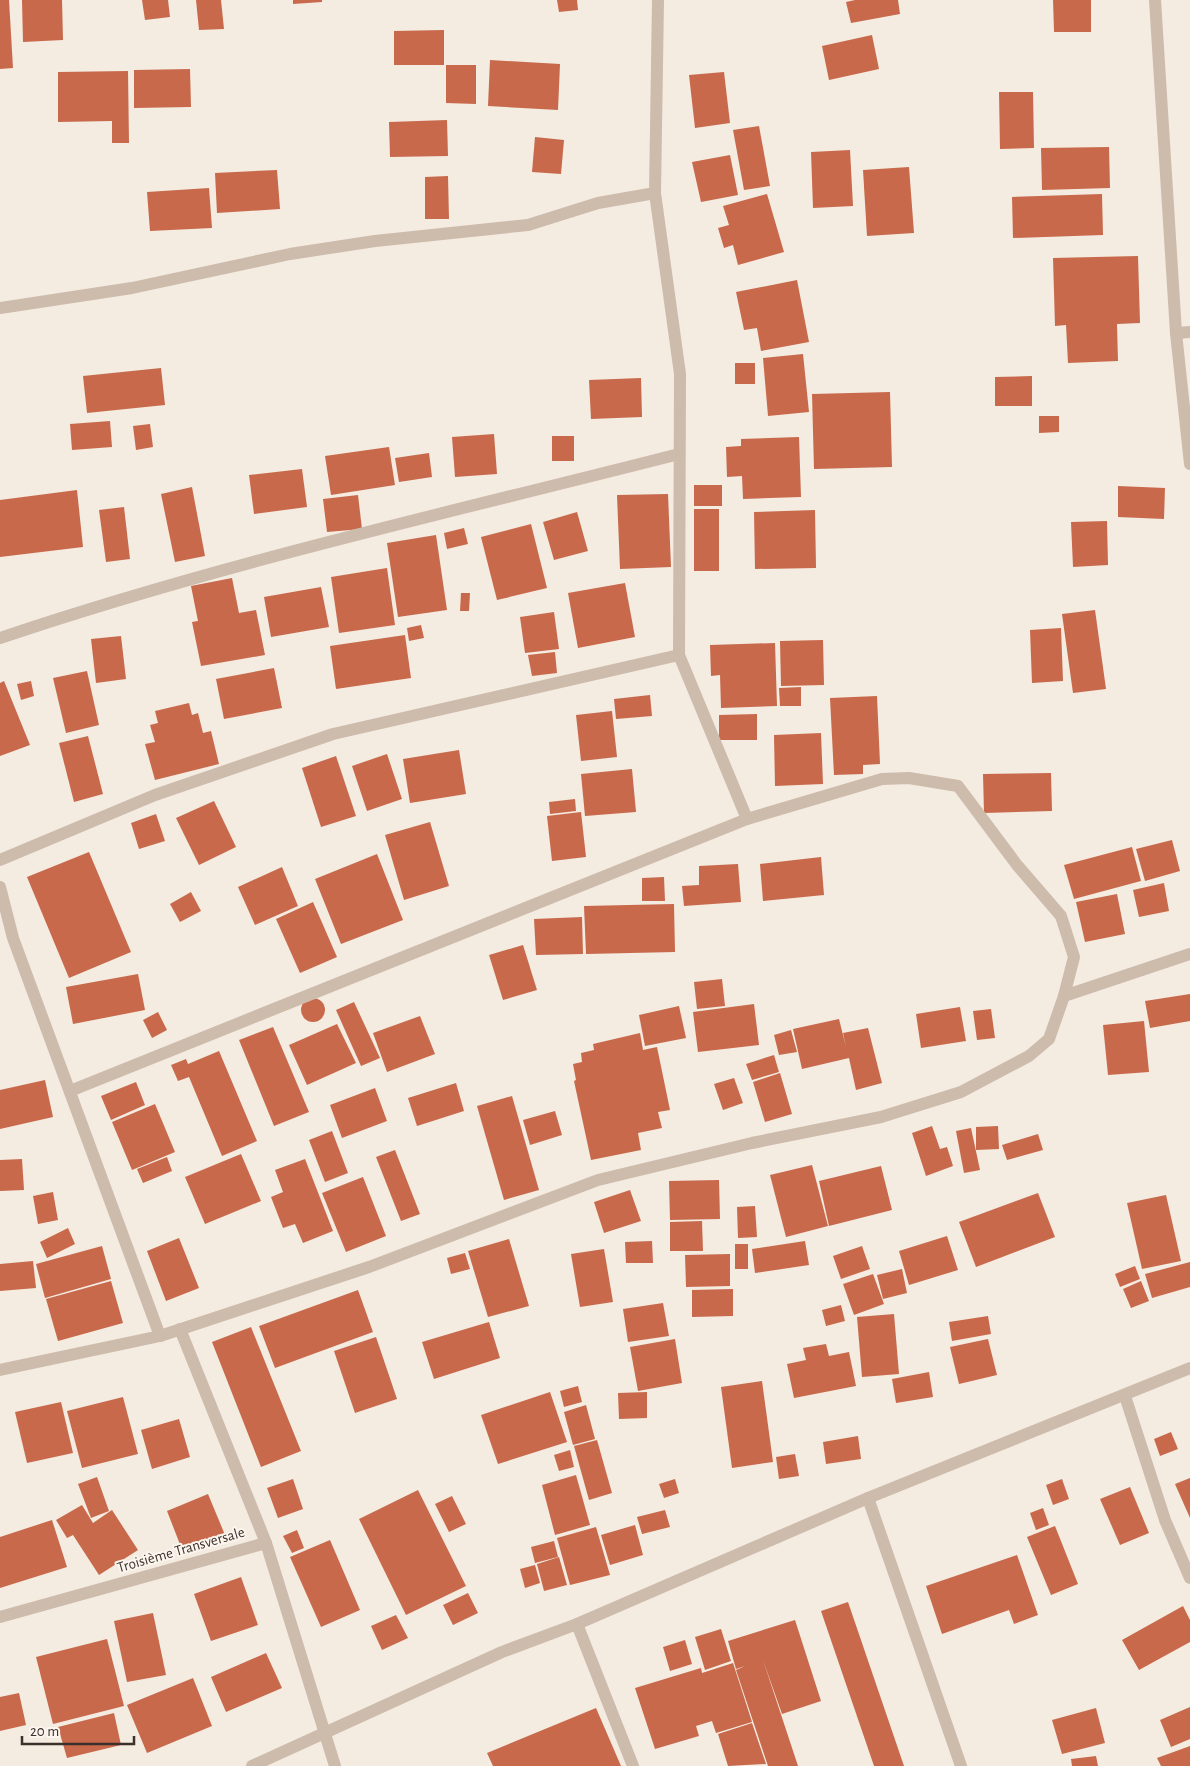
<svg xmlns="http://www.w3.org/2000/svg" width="1190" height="1766" viewBox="0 0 1190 1766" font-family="'Alegreya Sans',sans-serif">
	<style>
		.building { fill: #c8694b }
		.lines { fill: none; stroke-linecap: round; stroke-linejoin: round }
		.minor { stroke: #cdbbac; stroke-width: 12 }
		.labels { text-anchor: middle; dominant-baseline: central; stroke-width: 4; stroke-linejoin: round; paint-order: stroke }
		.street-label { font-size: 15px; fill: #3b302b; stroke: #fbf5ee }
	</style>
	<rect width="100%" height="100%" fill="#f4ebe1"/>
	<g class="building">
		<path d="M0 0H9L13 68 0 69Z"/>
		<path d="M22 0H62L63 40 23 42Z"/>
		<path d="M142 0H168L170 17 145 20Z"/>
		<path d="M196 0H221L224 29 199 30Z"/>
		<path d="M293 0H322V2L293 4Z"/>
		<path d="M557 0H577L578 10 559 12Z"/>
		<path d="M855 0H898L900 14 851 23 846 2Z"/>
		<path d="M1053 0H1091V32H1054Z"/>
		<path d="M444 30V65H394V31Z"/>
		<path d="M872 35 879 69 829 80 822 46Z"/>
		<path d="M490 60 560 64 558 110 488 106Z"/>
		<path d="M446 65H476V104L446 103Z"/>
		<path d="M190 69 191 107 134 108V70Z"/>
		<path d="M128 71 129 143H112V121L58 122V72Z"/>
		<path d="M724 72 730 123 695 128 689 75Z"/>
		<path d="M999 92H1033L1034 148 1000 149Z"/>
		<path d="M447 120 448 156 390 157 389 122Z"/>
		<path d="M759 126 770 186 744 190 733 130Z"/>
		<path d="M535 137 564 140 561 174 532 172Z"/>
		<path d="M1109 147 1110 188 1042 190 1041 148Z"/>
		<path d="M850 150 853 206 813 208 811 152Z"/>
		<path d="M730 155 738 195 701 202 692 162Z"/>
		<path d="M909 167 914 233 867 236 863 170Z"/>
		<path d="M277 170 280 209 217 213 215 173Z"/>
		<path d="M448 176 449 219H425V177Z"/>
		<path d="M209 188 212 228 150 231 147 192Z"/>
		<path d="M767 194 784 252 738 265 733 245 724 248 718 228 729 225 723 206Z"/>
		<path d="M1102 194 1103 235 1013 238 1012 197Z"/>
		<path d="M1138 256 1140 323 1117 324 1118 361 1068 363 1066 325 1055 326 1053 258Z"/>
		<path d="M797 280 809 342 761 351 757 328 744 330 736 292Z"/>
		<path d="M803 354 809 412 768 416 763 358Z"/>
		<rect x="735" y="363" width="20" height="21"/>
		<path d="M161 368 165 405 87 413 83 376Z"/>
		<path d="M1032 376V406H995V377Z"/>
		<path d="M641 378 642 417 591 419 589 380Z"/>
		<path d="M890 392 892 467 814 469 812 394Z"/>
		<path d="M1039 416H1059V432L1039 433Z"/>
		<path d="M110 421 112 447 72 450 70 424Z"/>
		<path d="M150 424 153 447 136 450 133 426Z"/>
		<path d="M494 434 497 474 455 477 452 437Z"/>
		<rect x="552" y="436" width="22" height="25"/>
		<path d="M799 437 801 497 743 499 742 476 727 477 726 447 741 446V439Z"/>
		<path d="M389 447 395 485 331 495 325 456Z"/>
		<path d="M429 453 432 477 399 482 395 458Z"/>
		<path d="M302 469 307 507 254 514 249 475Z"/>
		<rect x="694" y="485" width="28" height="21"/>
		<path d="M1118 486 1165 488 1164 519 1118 517Z"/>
		<path d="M192 487 205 556 175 562 161 494Z"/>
		<path d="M77 490 83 547 0 557V500Z"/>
		<path d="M668 494 671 567 620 569 617 495Z"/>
		<path d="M358 495 362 529 327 532 323 499Z"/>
		<path d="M124 507 130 559 106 562 99 510Z"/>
		<rect x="694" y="509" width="25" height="62"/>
		<path d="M815 510 816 568 755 569 754 512Z"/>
		<path d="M577 512 588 551 554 560 543 522Z"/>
		<path d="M1107 521 1108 565 1073 567 1071 522Z"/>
		<path d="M531 524 547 588 497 600 481 537Z"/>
		<path d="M464 528 468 544 447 549 444 533Z"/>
		<path d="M436 535 447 610 398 617 387 543Z"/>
		<path d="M387 568 395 625 339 633 331 577Z"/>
		<path d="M232 578 239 613 256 610 265 655 201 666 192 622 198 621 191 586Z"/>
		<path d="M625 583 635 637 578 648 568 593Z"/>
		<path d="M321 587 329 627 271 637 264 597Z"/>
		<path d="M461 593H470L469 611H460Z"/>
		<path d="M1095 610 1106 689 1073 693 1062 614Z"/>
		<path d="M554 612 559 649 525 653 520 617Z"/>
		<path d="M421 625 424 638 409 641 407 628Z"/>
		<path d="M1061 628 1063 681 1032 683 1030 630Z"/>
		<path d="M405 635 411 678 336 689 330 646Z"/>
		<path d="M121 636 126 679 96 683 91 639Z"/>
		<path d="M823 640 824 685 781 686 780 641Z"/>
		<path d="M775 643 777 706 721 708 720 675 711 676 710 645Z"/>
		<path d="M555 652 557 673 532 676 528 655Z"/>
		<path d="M274 668 282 708 224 719 216 679Z"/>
		<path d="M87 671 99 725 66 733 53 678Z"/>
		<path d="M4 681 30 745 0 756V683Z"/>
		<path d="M31 681 34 696 21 700 17 684Z"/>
		<path d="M801 687V706H780L779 688Z"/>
		<path d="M650 695 652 716 616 719 614 699Z"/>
		<path d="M877 696 880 764 863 765V774L834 775 830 698Z"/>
		<path d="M189 703 192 715 198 713 203 733 211 731 219 764 155 780 145 744 155 742 150 725 158 723 155 711Z"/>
		<path d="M612 711 617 757 581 761 576 715Z"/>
		<path d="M757 714V740H719V715Z"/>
		<path d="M821 733 823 784 775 786 774 735Z"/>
		<path d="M88 736 103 794 74 802 59 743Z"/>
		<path d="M459 750 466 794 410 803 403 759Z"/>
		<path d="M387 754 402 799 367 811 352 766Z"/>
		<path d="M336 756 356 816 321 827 302 768Z"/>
		<path d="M632 769 636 812 585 816 581 774Z"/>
		<path d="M1051 773 1052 811 984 813 983 774Z"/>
		<path d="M575 799 576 811 550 814 549 802Z"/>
		<path d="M214 801 236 847 199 865 176 818Z"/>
		<path d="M581 812 586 857 552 861 547 816Z"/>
		<path d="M156 814 165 841 139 849 131 823Z"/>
		<path d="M430 822 449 886 404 900 385 835Z"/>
		<path d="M1172 840 1180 871 1145 881 1136 849Z"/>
		<path d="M1132 847 1141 881 1074 899 1064 865Z"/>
		<path d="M89 852 131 952 69 978 27 877Z"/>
		<path d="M377 854 403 920 341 944 315 879Z"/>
		<path d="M821 857 824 895 763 901 760 864Z"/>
		<path d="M738 864 741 902 684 906 682 886 699 885V866Z"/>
		<path d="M282 867 298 906 255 925 238 887Z"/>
		<path d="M664 877 665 901H642V878Z"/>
		<path d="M1164 883 1169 911 1139 917 1133 890Z"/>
		<path d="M191 892 201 911 180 922 170 904Z"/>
		<path d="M1117 894 1125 934 1085 942 1076 902Z"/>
		<path d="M313 902 337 957 300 973 276 919Z"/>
		<path d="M674 904 675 952 586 954 584 906Z"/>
		<path d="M582 917 583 954 536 955 534 919Z"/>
		<path d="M523 945 537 990 503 1000 489 955Z"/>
		<path d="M138 974 145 1010 73 1024 66 987Z"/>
		<path d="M722 979 725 1006 697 1009 694 982Z"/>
		<path d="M1190 994V1021L1150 1028 1145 1001Z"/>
		<circle cx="313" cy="1010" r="12"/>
		<path d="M354 1002 380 1058 361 1066 336 1010Z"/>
		<path d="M754 1004 759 1045 698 1052 693 1012Z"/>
		<path d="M679 1006 686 1038 645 1046 639 1015Z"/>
		<path d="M960 1007 966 1041 921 1048 916 1014Z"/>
		<path d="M991 1009 995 1038 977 1040 973 1011Z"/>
		<path d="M158 1012 167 1030 152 1038 143 1020Z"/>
		<path d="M420 1016 435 1054 387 1072 373 1033Z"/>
		<path d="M839 1019 846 1047 843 1033 868 1028 882 1083 856 1090 849 1058 802 1069 793 1029Z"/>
		<path d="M1144 1021 1149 1072 1108 1075 1103 1025Z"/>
		<path d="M337 1024 356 1063 307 1085 289 1045Z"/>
		<path d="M273 1027 309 1112 274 1126 239 1040Z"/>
		<path d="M791 1030 797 1052 779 1055 774 1035Z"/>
		<path d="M640 1033 643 1050 657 1047 670 1110 658 1112 662 1128 638 1133 641 1150 591 1160 574 1081 576 1080 573 1064 582 1062 581 1053 594 1050 593 1044Z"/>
		<path d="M219 1051 257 1141 222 1156 189 1077 178 1081 171 1065 186 1059 188 1064Z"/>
		<path d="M774 1055 779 1072 752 1080 746 1064Z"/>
		<path d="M780 1073 792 1114 765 1122 753 1082Z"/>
		<path d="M734 1078 743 1103 723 1110 714 1084Z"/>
		<path d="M45 1080 53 1117 0 1129V1090Z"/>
		<path d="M136 1082 145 1105 111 1120 101 1096Z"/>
		<path d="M456 1083 464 1111 417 1126 408 1098Z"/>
		<path d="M375 1088 387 1121 342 1138 330 1105Z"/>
		<path d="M512 1096 539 1190 504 1200 477 1106Z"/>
		<path d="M155 1104 175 1152 132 1170 112 1122Z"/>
		<path d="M555 1111 562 1135 530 1145 523 1120Z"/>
		<path d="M932 1126 940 1149 947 1147 953 1166 926 1176 912 1133Z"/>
		<path d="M998 1126 999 1149 976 1150V1127Z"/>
		<path d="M971 1128 980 1170 964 1173 956 1131Z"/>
		<path d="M332 1131 348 1173 325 1182 309 1140Z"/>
		<path d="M1038 1134 1043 1150 1007 1160 1002 1145Z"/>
		<path d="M395 1150 420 1214 401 1221 376 1157Z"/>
		<path d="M241 1154 261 1201 205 1224 185 1177Z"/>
		<path d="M167 1157 172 1171 143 1183 137 1169Z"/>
		<path d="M22 1159 24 1190 0 1191V1160Z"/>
		<path d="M305 1159 333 1231 303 1243 295 1224 283 1228 271 1197 283 1192 275 1170Z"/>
		<path d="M812 1165 828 1226 786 1237 770 1175Z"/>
		<path d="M881 1166 892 1210 829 1226 819 1181Z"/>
		<path d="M363 1177 386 1236 346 1252 322 1193Z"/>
		<path d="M719 1180 720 1219 670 1220 669 1181Z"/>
		<path d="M630 1190 641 1221 604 1233 594 1202Z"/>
		<path d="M53 1192 58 1220 38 1224 33 1196Z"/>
		<path d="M1038 1193 1055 1237 976 1267 959 1222Z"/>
		<path d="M1166 1195 1181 1261 1142 1269 1127 1203Z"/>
		<path d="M755 1206 757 1237 738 1238 737 1207Z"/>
		<path d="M702 1221 703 1251H670V1222Z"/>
		<path d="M68 1228 75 1244 47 1258 40 1242Z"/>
		<path d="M947 1236 958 1270 909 1285 899 1251Z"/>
		<path d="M179 1238 199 1288 166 1301 147 1251Z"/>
		<path d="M509 1239 529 1306 488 1317 468 1251Z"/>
		<path d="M652 1241 653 1263H626L625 1242Z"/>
		<path d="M805 1241 809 1265 755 1273 752 1249Z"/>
		<rect x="735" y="1244" width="13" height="25"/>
		<path d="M102 1246 111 1279 45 1298 36 1264Z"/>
		<path d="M862 1246 870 1269 841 1279 833 1256Z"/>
		<path d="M604 1249 613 1302 580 1307 571 1254Z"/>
		<path d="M465 1253 470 1269 451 1274 447 1258Z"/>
		<path d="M730 1254V1286L686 1287 685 1255Z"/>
		<path d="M33 1261 36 1288 0 1291V1264Z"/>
		<path d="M1190 1262V1287L1152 1298 1145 1274Z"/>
		<path d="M1135 1266 1140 1279 1120 1287 1115 1274Z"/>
		<path d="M902 1269 907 1293 883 1299 877 1275Z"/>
		<path d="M873 1274 884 1304 854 1315 843 1284Z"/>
		<path d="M111 1281 123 1323 58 1341 46 1299Z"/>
		<path d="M1141 1281 1149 1301 1131 1308 1123 1289Z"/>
		<path d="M733 1289V1316L692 1317V1290Z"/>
		<path d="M358 1290 373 1332 275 1368 259 1326Z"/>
		<path d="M663 1303 669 1336 628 1342 623 1309Z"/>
		<path d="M841 1305 845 1321 826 1326 822 1310Z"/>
		<path d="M894 1314 899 1374 862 1377 857 1317Z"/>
		<path d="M988 1316 991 1334 952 1341 949 1322Z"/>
		<path d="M489 1322 500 1358 434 1379 422 1342Z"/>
		<path d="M251 1327 301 1451 261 1467 212 1342Z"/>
		<path d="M376 1337 397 1399 355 1413 334 1351Z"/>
		<path d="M675 1339 682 1383 638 1391 630 1347Z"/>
		<path d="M988 1339 997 1375 959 1384 950 1347Z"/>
		<path d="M826 1344 829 1356 849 1352 856 1386 794 1398 787 1364 806 1360 803 1348Z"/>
		<path d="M929 1372 933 1397 896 1403 892 1379Z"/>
		<path d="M762 1381 773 1462 732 1468 721 1387Z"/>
		<path d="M578 1386 582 1402 564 1407 560 1391Z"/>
		<path d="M550 1392 567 1442 498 1464 481 1415Z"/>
		<path d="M647 1392V1418L619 1419 618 1393Z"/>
		<path d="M123 1397 138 1454 82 1468 67 1411Z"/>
		<path d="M61 1402 73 1453 27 1463 15 1412Z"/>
		<path d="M586 1405 595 1439 573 1445 564 1412Z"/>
		<path d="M179 1419 190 1457 152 1469 141 1430Z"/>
		<path d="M1171 1432 1178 1449 1160 1456 1154 1439Z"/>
		<path d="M858 1436 861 1459 826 1464 823 1442Z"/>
		<path d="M597 1440 612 1493 589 1500 574 1446Z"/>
		<path d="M570 1450 574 1467 559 1471 554 1455Z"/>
		<path d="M795 1454 799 1476 779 1479 776 1457Z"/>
		<path d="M576 1475 590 1525 555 1535 542 1485Z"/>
		<path d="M97 1477 109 1511 91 1518 78 1484Z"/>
		<path d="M1190 1478V1518L1175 1484Z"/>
		<path d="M293 1479 303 1509 278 1518 267 1488Z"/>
		<path d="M675 1479 679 1493 664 1498 659 1484Z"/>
		<path d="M1062 1479 1069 1499 1053 1505 1046 1485Z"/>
		<path d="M1130 1487 1149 1533 1120 1545 1100 1499Z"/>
		<path d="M418 1490 466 1586 406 1615 359 1519Z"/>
		<path d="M208 1494 225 1535 183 1552 167 1511Z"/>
		<path d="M452 1496 466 1524 449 1532 435 1504Z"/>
		<path d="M82 1505 93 1523 112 1510 138 1550 99 1575 73 1535 67 1538 56 1520Z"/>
		<path d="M1043 1508 1049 1525 1036 1530 1030 1513Z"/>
		<path d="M665 1510 670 1527 642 1534 637 1517Z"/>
		<path d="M52 1520 67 1567 0 1588V1537Z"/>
		<path d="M635 1525 643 1555 610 1565 601 1535Z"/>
		<path d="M1055 1526 1078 1584 1051 1595 1027 1537Z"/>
		<path d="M596 1527 610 1575 570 1585 557 1538Z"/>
		<path d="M297 1530 304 1548 292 1553 283 1536Z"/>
		<path d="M330 1540 360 1610 321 1627 290 1557Z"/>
		<path d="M554 1541 558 1557 535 1563 531 1547Z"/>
		<path d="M1017 1555 1038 1615 1014 1624 1009 1610 942 1634 926 1586Z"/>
		<path d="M559 1557 567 1585 544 1591 537 1564Z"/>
		<path d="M535 1565 540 1583 525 1588 520 1569Z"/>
		<path d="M241 1577 258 1625 211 1641 194 1594Z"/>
		<path d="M468 1593 478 1613 453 1625 443 1605Z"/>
		<path d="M848 1602 904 1766H874L821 1611Z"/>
		<path d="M1183 1606 1190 1620V1642L1139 1670 1122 1640Z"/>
		<path d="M153 1613 166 1675 127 1682 114 1621Z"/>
		<path d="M396 1615 408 1638 382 1650 371 1626Z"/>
		<path d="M795 1620 821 1701 782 1714 763 1660 798 1766H768L736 1670 745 1666 736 1669 728 1641Z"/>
		<path d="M721 1629 731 1661 705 1670 695 1637Z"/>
		<path d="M107 1639 124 1706 53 1724 36 1657Z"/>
		<path d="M685 1640 692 1664 670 1671 663 1647Z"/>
		<path d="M266 1653 282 1688 226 1712 211 1677Z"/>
		<path d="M733 1663 752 1722 716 1733 712 1721 696 1726 699 1736 655 1749 635 1688 701 1668 702 1673Z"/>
		<path d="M193 1678 212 1726 147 1753 127 1705Z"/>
		<path d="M19 1693 26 1725 0 1731V1697Z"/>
		<path d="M1190 1707V1739L1171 1747 1160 1720Z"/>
		<path d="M596 1708 621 1766H493L487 1753Z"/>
		<path d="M1096 1708 1105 1743 1062 1754 1052 1720Z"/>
		<path d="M114 1713 121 1745 67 1758 58 1727Z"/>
		<path d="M752 1723 766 1764 728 1766 718 1734Z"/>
		<path d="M1190 1746V1766H1161L1157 1758Z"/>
		<path d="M1096 1756 1098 1766H1072L1071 1759Z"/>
	</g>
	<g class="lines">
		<g class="minor">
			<path d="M1155 0 1176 333 1190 464"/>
			<path d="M655 193 680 374 679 655 747 819"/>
			<path d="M0 308 132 288 290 254 375 241 528 225 598 203 655 193 658 0"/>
			<path d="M1176 333 1190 332"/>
			<path d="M0 638C222 563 452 512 679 454"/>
			<path d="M0 860 155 795 333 734 679 655"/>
			<path d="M0 887 13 938 160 1336"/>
			<path d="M1064 996 1190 954"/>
			<path d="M180 1329 266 1543 335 1766"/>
			<path d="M0 1370 160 1336 369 1267 598 1180 752 1143 881 1117 961 1092 1029 1056 1049 1039 1064 996 1074 957 1061 916 1017 865 958 786 909 778 882 779 747 819 70 1091"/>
			<path d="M1125 1396 1165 1520 1190 1578"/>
			<path d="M868 1498 961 1766"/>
			<path d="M0 1617 266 1543"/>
			<path d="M577 1624 633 1766"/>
			<path d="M252 1766 502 1652 577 1624 868 1498 1190 1368"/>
		</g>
	</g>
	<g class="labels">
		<g class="street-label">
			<text transform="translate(181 1550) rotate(-16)">Troisième Transversale</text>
		</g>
	</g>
	<path d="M22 1736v8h112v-8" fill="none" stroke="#3b302b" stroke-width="2.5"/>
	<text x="30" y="1736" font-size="15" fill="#3b302b" stroke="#fbf5ee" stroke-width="4" paint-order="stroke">20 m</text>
</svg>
